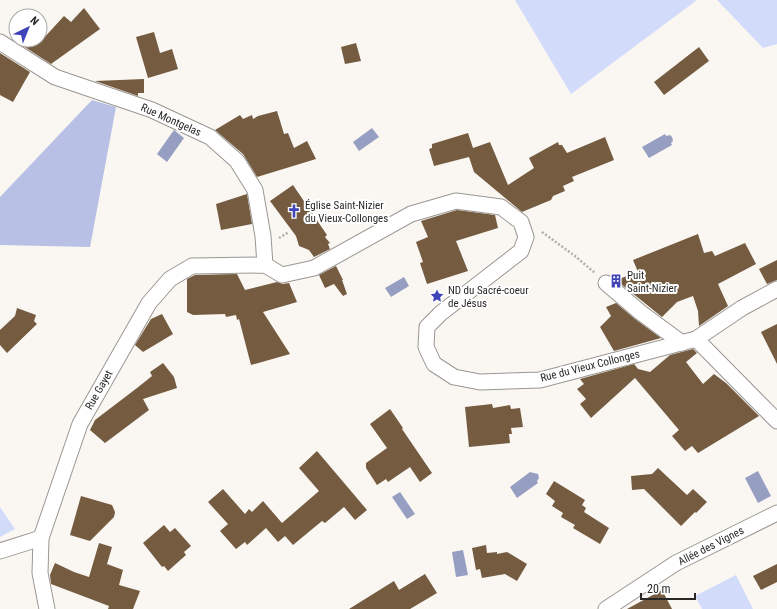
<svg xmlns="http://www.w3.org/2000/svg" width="777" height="609" viewBox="0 0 777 609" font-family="'Roboto Condensed',sans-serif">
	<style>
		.green { fill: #d3dbfb }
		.forest { fill: #b8c0e5 }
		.water { fill: #969ec1 }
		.building { fill: #755b40 }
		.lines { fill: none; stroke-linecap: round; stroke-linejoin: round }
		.minor-casing { stroke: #9a9793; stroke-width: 17 }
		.path { stroke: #b0aeab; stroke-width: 2.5; stroke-dasharray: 2 2; stroke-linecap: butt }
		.minor { stroke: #fff; stroke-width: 15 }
		.labels { text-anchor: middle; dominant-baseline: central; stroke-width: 4; stroke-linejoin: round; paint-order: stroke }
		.street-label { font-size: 11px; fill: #292827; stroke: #fff }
		.poi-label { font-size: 11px; fill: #292827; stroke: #fff; text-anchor: start }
	</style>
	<rect width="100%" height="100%" fill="#faf7f3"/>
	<g class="green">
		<path d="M515 0H697L571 94Z"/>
		<path d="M717 0H777V44L763 48Z"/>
		<path d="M0 507 15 529 0 537Z"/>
		<path d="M736 575 753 609H702L695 596Z"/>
	</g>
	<path class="forest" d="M92 100 116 107 90 247 0 245V197Z"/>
	<g class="water">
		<path d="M372 128 379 137 359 151 353 142Z"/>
		<path d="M174 130 184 138 167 162 157 154Z"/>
		<path d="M665 134 666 136 670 135 672 137 673 141 671 143 672 145 649 158 642 147Z"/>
		<path d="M404 277 409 286 391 297 385 288Z"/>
		<path d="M758 471 771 496 758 503 745 478Z"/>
		<path d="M530 472 538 474 539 478 537 481 538 483 517 498 510 487Z"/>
		<path d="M400 492 415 514 407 519 392 497Z"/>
		<path d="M463 550 468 575 456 577 452 552Z"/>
	</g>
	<g class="building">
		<path d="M84 8 100 29 51 64 14 40H42L64 16 71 22Z"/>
		<path d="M154 32 160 53 172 49 178 69 148 78 136 37Z"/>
		<path d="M356 43 361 61 345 64 341 47Z"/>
		<path d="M699 47 709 61 664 95 654 82Z"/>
		<path d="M0 53 30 72 13 102 0 95Z"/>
		<path d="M144 79V93H138V96L95 81Z"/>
		<path d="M277 111 284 134 288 133 294 148 307 141 316 159 257 177 243 154 215 130 240 115 243 119 252 115 253 119 258 116Z"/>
		<path d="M468 133 473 148 490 142 508 185 534 168 529 158 558 142 559 145H562L567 153 605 137 614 160 572 177 574 181 563 186 565 191 553 196 551 200 522 212 474 172 469 157 434 166 429 149 432 148V144Z"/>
		<path d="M293 185 327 235 325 237 330 243 328 244 330 249 314 257 309 250 299 246 296 236 270 201Z"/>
		<path d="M247 194 252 224 221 230 216 204Z"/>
		<path d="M457 210 495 215 498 228 456 241 468 271 427 284 420 263 423 262 416 242 428 237 421 221Z"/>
		<path d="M698 234 704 253 712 251 715 256 745 243 756 264 718 284 728 306 699 326 698 311 693 296 677 302 662 317 616 280 638 272 633 260Z"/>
		<path d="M777 260V280L767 284 759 269Z"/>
		<path d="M336 266 343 280H342L347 294 343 296 334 284 325 288 319 275Z"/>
		<path d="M237 274 245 290 277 282 283 284 289 283 297 302 263 312 290 354 251 365 239 319 237 320 236 315 226 317 225 314 193 315 187 312V279L195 275Z"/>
		<path d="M616 303 635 319 661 338 614 351 600 327 611 316 606 307Z"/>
		<path d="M17 308 36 315 34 321 37 324 7 353 0 345V330L15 316Z"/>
		<path d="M162 314 173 334 143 352 135 345 151 319Z"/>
		<path d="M777 324V364L761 332Z"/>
		<path d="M693 349 697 353 686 362 703 384 714 374 726 383 759 416 698 453 692 446 685 451 672 436 679 430 635 378 591 418 580 404 586 399 577 389 584 384 580 379 634 364 638 369 650 372 670 355Z"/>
		<path d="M163 363 174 377 177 388 143 399 149 410 105 443 90 430 95 420 137 388 152 376 150 372Z"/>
		<path d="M492 404 493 408 510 405 511 409 520 408 523 427 511 428 512 434H509L510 443 469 447 465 407Z"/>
		<path d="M390 409 403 428 402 429 432 473 420 482 410 467 388 482 386 479 377 485 366 468V463L387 448 370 424Z"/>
		<path d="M317 451 367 510 355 520 344 507 325 523 322 521 293 545 285 536 278 542 266 528 247 545 245 542 236 549 220 531 228 524 208 502 223 489 245 514 249 509 252 512 263 501 282 523 319 491 299 468Z"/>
		<path d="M658 468 687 495 693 489 707 502 696 513 695 512 681 526 644 489 632 490 631 476 652 474Z"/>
		<path d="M554 481 585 500 582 505 586 508 584 512 609 528 600 544 573 528 575 525 561 517 563 513 552 506 555 501 546 494Z"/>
		<path d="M81 496 112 505 115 512 114 517 90 541 70 535Z"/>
		<path d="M164 525 170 532 175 528 191 546 184 552 186 555 168 571 164 566 162 567 143 543Z"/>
		<path d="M99 543 112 547 107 564 123 570 119 585 140 591 133 609H108L109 606 51 584 50 575 55 563 74 572 89 577Z"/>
		<path d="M486 545 487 553 497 552V554L507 552 527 564 517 581 505 574 482 578 480 569 476 570 472 548Z"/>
		<path d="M777 564V582L761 590 753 576Z"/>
		<path d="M425 574 437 593 410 609H349L394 581 399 590Z"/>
		<path d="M662 590 672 609H627Z"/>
	</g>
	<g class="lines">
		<g class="minor-casing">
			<g id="minor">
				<path d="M0 42 55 77 152 110 210 137 237 161 255 190 263 236 265 265"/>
				<path d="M606 283 640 312 682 343"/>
				<path d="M696 339 777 421"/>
				<path d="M0 551 41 538"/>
				<path d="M47 609 40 573 41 538 80 424 149 303 170 279 192 266 265 265 282 275 314 268 411 214 456 201 501 207 521 222 526 237 521 251 441 313 427 327 426 347 434 364 454 377 480 382 540 380 696 339 742 308 777 289"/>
				<path d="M606 609 676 563 777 513"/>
			</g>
		</g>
		<g class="path">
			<path d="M542 232 575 256 595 273"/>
			<path d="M279 238 289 232"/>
		</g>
		<use href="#minor" class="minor"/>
	</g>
	<defs>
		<g id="church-bare" transform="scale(1.08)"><path d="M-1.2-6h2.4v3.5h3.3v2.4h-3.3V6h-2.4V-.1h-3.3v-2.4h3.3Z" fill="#4044b9" stroke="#fff" stroke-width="2.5" paint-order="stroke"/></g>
		<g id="building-bare" transform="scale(1.08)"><path d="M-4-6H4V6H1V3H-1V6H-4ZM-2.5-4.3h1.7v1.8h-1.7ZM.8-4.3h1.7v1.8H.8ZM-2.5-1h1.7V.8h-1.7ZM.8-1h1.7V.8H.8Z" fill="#4044b9" stroke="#fff" stroke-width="2.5" paint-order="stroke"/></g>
		<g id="sight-bare" transform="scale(1.08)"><path d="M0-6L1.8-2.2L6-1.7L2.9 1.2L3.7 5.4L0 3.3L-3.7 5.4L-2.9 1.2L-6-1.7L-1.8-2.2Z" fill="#4044b9" stroke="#fff" stroke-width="2.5" paint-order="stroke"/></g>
	</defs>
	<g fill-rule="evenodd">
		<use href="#church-bare" x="294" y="211"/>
		<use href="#building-bare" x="616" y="281"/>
		<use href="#sight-bare" x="437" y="296"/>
	</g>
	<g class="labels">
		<g class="street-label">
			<text transform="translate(171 120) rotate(24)">Rue Montgelas</text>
			<text transform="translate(590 366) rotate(-14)">Rue du Vieux Collonges</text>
			<text transform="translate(99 390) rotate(-60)">Rue Gayet</text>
			<text transform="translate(711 546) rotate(-27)">Allée des Vignes</text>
		</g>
		<g class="poi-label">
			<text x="305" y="205">Église Saint-Nizier<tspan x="305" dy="13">du Vieux-Collonges</tspan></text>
			<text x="627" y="275">Puit<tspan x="627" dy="13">Saint-Nizier</tspan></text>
			<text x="448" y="290">ND du Sacré-coeur<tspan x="448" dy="13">de Jésus</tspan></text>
		</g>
	</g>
	<g transform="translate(28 28) rotate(43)"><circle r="19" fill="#ffffff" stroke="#a9a9a9"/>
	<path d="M0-3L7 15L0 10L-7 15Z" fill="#4044b9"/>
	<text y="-6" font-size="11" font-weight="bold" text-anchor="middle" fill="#292827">N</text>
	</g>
	<path d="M641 593v6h54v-6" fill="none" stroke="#292827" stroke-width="2"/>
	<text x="647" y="593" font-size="12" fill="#292827" stroke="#ffffff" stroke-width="3" paint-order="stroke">20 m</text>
</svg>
